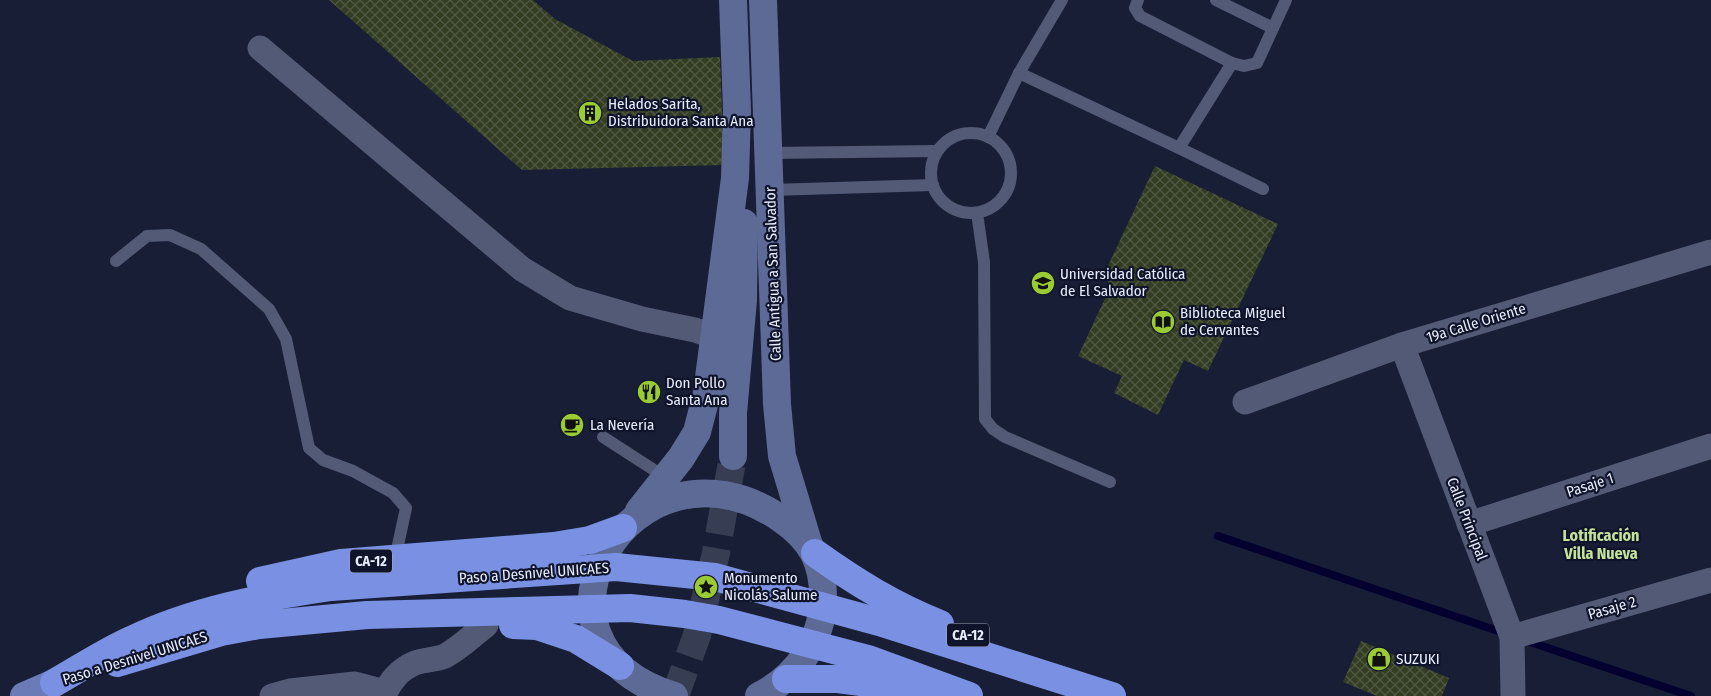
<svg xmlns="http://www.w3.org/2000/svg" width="1711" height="696" viewBox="0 0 1711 696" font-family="'Fira Sans Condensed',sans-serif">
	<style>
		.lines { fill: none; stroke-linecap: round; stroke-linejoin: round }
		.stream { stroke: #03002f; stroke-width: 8 }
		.building { fill: url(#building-cross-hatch) }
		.secondary-tunnel { stroke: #373d53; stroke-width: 28; stroke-dasharray: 28 14; stroke-linecap: butt }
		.lane { stroke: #525a75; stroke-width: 12 }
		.street { stroke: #525a75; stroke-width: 25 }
		.secondary { stroke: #5e6a96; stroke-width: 28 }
		.primary { stroke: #6a7bb7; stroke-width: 28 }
		.highway { stroke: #7a91e3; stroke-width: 28 }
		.labels { text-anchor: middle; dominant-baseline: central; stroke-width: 4.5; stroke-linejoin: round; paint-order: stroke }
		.shield { fill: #0f142b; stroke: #a7adbf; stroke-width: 1 }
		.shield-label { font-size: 14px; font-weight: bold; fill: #e8eefe }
		.poi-label { font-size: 15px; fill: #e8eefe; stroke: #0f142b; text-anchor: start }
		.street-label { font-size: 15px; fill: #e8eefe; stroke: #0f142b }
		.neighbourhood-label { font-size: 16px; font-weight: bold; fill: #c6e39a; stroke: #0f142b }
	</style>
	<defs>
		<pattern id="building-cross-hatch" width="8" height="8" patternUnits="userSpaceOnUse" patternTransform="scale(1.25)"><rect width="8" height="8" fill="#323d22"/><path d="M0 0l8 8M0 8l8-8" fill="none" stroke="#505943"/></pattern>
	</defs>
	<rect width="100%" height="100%" fill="#181e35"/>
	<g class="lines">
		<g class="stream">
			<path d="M1218 536 1504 633"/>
			<path d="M1527 641 1691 696"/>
		</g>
	</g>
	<g class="building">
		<path d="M329 0H533L555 19 633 61 720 57 724 165 522 170Z"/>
		<path d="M1155 166 1278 224 1208 371 1184 360 1158 415 1114 393 1122 376 1078 356 1110 288 1105 272Z"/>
		<path d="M1361 641 1449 678 1442 696H1377L1343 682Z"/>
	</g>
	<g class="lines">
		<path class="secondary-tunnel" d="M675 696 697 635 716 553 733 456"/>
		<g class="lane">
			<path d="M1138 0 1135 8 1140 16 1232 63 1244 66 1257 63 1286 0"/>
			<path d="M1216 0 1273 28"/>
			<path d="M1019 73 1179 148 1263 189"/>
			<circle cx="971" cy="173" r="40"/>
			<path d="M988 137 1019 73 1062 0"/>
			<path d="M1179 148 1232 63"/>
			<path d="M768 153 937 151"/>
			<path d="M771 190 933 185"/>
			<path d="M977 213 984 262 985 419 993 429 1005 437 1110 482"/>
			<path d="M116 261 147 236 170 235 201 249 269 309 286 339 309 448 323 460 353 471 393 493 406 508 395 559"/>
			<path d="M603 437 668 479"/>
		</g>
		<g class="street">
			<path d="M260 48 522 269 570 298 642 319 695 330 715 337"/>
			<path d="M1402 345 1512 637 1513 696"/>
			<path d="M1245 402 1402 345 1711 252"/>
			<path d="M1469 524 1711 446"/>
			<path d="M1512 637 1711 580"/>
			<path d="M272 696 290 691 355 684 385 692"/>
			<path d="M384 696C389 682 400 669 415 663 425 659 436 660 445 656 460 648 473 635 486 625"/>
		</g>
		<g class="secondary">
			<path d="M763 0 777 404 782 456 808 542"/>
			<path d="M733 456V413L743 300 744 223"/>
			<path d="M639 511 681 458 697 432 707 393 735 178 737 110 733 0"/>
			<path d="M674 696C501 643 633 420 780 518 811 539 824 562 823 600 822 642 796 677 759 696"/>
		</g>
		<path class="primary" d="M24 696 54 683"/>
		<g class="highway">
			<path d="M815 553C857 583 893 605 940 624"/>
			<path d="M260 581 341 563 554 546 590 540 623 528"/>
			<path d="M513 625 537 626 576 639 620 666"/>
			<path d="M117 663 221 632 259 625 367 615 630 608 685 614 719 620 868 659 969 696"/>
			<path d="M786 679H838L861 682 922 696"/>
			<path d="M54 683C79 669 104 652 131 640 193 610 263 597 331 587L616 567 715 577 879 622 1112 696"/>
		</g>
	</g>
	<defs>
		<g id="building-disc" transform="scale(1.25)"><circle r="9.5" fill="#9bcb33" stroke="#0f142b"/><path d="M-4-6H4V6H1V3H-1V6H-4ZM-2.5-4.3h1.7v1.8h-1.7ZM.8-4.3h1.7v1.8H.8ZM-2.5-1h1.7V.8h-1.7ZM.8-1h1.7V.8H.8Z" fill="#111"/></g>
		<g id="university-disc" transform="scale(1.25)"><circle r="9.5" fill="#9bcb33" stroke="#0f142b"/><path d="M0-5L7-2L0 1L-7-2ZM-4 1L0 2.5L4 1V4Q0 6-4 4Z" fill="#111"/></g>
		<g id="library-disc" transform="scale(1.25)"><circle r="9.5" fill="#9bcb33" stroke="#0f142b"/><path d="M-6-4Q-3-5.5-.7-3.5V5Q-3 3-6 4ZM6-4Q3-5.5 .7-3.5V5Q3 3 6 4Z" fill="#111"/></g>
		<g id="restaurant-disc" transform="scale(1.25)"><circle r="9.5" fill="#9bcb33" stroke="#0f142b"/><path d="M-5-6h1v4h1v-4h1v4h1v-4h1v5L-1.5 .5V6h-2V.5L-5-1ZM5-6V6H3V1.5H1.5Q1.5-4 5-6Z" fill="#111"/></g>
		<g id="cafe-disc" transform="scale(1.25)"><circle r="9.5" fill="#9bcb33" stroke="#0f142b"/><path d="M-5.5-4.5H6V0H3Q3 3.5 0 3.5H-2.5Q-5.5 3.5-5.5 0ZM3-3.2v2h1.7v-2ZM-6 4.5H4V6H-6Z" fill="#111"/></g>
		<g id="sight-disc" transform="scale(1.25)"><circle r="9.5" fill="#9bcb33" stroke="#0f142b"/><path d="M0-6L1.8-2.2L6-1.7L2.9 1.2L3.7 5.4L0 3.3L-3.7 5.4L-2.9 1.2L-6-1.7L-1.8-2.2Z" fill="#111"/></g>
		<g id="shop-disc" transform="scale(1.25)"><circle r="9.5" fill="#9bcb33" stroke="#0f142b"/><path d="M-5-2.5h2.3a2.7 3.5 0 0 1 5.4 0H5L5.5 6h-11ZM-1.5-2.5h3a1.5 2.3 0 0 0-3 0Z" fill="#111"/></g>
	</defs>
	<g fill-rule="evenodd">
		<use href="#building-disc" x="590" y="113"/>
		<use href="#university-disc" x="1043" y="283"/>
		<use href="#library-disc" x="1163" y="322"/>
		<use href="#restaurant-disc" x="649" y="392"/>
		<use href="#cafe-disc" x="572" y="425"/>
		<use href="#sight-disc" x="706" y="587"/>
		<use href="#shop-disc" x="1379" y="659"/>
	</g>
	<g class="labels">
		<g class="shield">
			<rect x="350" y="549.5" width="42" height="23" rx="4"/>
			<rect x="947" y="623.5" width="42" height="23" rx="4"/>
		</g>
		<g class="shield-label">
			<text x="371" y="561">CA-12</text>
			<text x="968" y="635">CA-12</text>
		</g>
		<g class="poi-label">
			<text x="608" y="104">Helados Sarita,<tspan x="608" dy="17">Distribuidora Santa Ana</tspan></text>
			<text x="1060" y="274">Universidad Católica<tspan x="1060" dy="17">de El Salvador</tspan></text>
			<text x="1180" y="313">Biblioteca Miguel<tspan x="1180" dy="17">de Cervantes</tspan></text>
			<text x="666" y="383">Don Pollo<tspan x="666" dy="17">Santa Ana</tspan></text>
			<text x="590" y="425">La Nevería</text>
			<text x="724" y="578">Monumento<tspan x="724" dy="17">Nicolás Salume</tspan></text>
			<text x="1396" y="659">SUZUKI</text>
		</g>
		<g class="street-label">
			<text transform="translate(773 274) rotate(-92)">Calle Antigua a San Salvador</text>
			<text transform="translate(1476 323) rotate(-17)">19a Calle Oriente</text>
			<text transform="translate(1590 485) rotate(-18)">Pasaje 1</text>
			<text transform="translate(1467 519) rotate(69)">Calle Principal</text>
			<text transform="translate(534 573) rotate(-4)">Paso a Desnivel UNICAES</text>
			<text transform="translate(1612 608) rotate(-16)">Pasaje 2</text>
			<text transform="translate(135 658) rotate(-17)">Paso a Desnivel UNICAES</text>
		</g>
		<g class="neighbourhood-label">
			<text x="1601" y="535">Lotificación<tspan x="1601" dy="18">Villa Nueva</tspan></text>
		</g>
	</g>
</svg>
